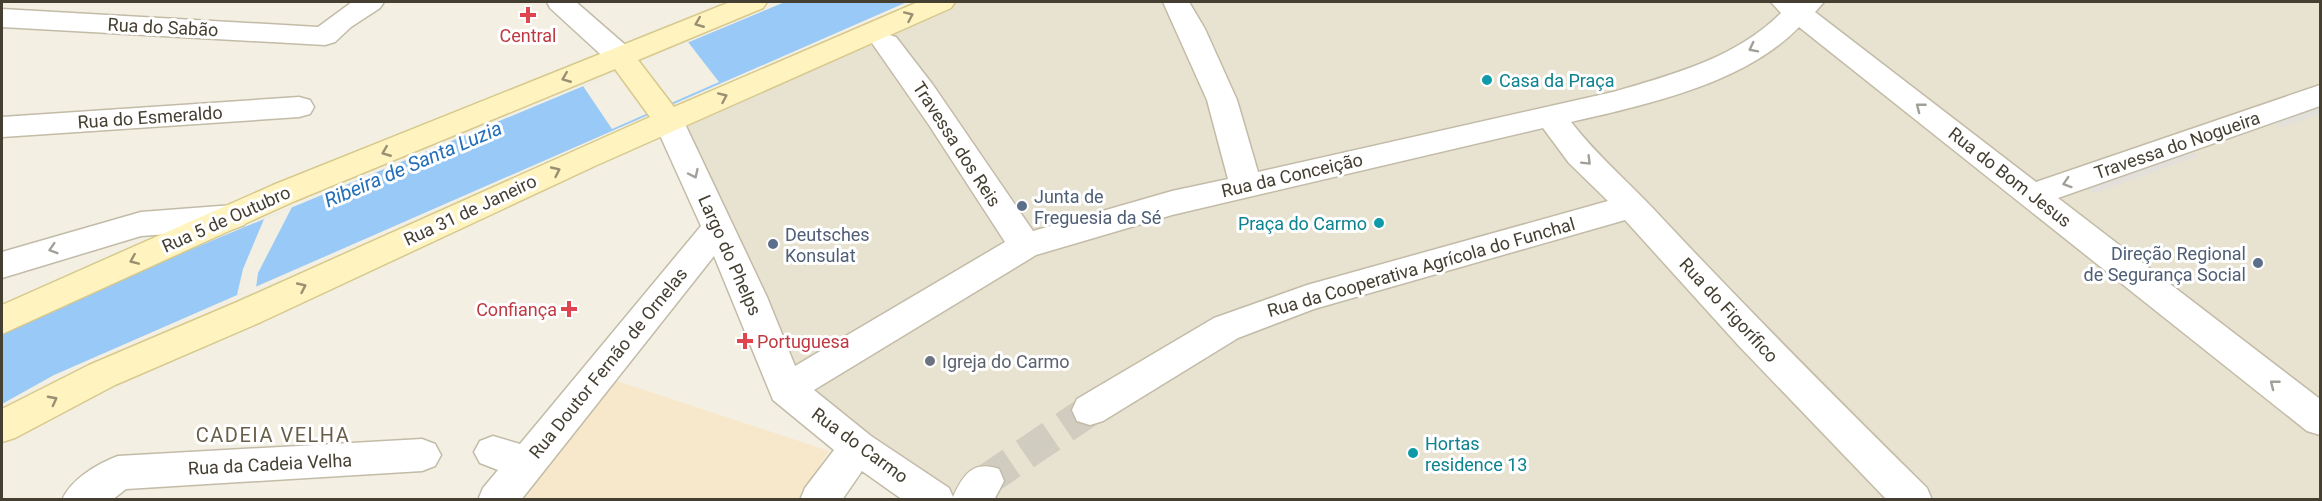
<svg xmlns="http://www.w3.org/2000/svg" width="2322" height="501" viewBox="0 0 2322 501" font-family="Roboto,sans-serif">
	<style>
		.residential { fill: #e8e2d0 }
		.commercial { fill: #f8e8cb }
		.parking { fill: #e3e0dc }
		.water { fill: #98c9f7 }
		.pier { fill: #f3efe2 }
		.lines { fill: none; stroke-linecap: round; stroke-linejoin: round }
		.street-tunnel { stroke: #d0ccbf; stroke-width: 32; stroke-dasharray: 32 16; stroke-linecap: butt }
		.street-casing { stroke: #c2bba7; stroke-width: 3 }
		.secondary-casing { stroke: #d7c98d; stroke-width: 3 }
		.street { fill: #fff; fill-rule: evenodd }
		.secondary { fill: #fff4c0; fill-rule: evenodd }
		.oneway { stroke: #999072 }
		.oneway2 { stroke: #a29f98 }
		.health-dot { fill: #e0444e; stroke: #fff; stroke-width: 2 }
		.culture-dot { fill: #0f9aa8; stroke: #fff; stroke-width: 2 }
		.service-dot { fill: #5c6f8a; stroke: #fff; stroke-width: 2 }
		.worship-dot { fill: #6b7280; stroke: #fff; stroke-width: 2 }
		.labels { text-anchor: middle; dominant-baseline: central; stroke-width: 6; stroke-linejoin: round; paint-order: stroke }
		.street-label { font-size: 18px; fill: #453f32; stroke: #fff }
		.health-label { font-size: 18px; fill: #be3a42; stroke: #fff }
		.culture-label { font-size: 18px; fill: #0d838f; stroke: #fff; text-anchor: start }
		.service-label { font-size: 18px; fill: #4e5e75; stroke: #fff; text-anchor: start }
		.worship-label { font-size: 18px; fill: #5b616d; stroke: #fff; text-anchor: start }
		.water-label { font-size: 20px; font-style: italic; fill: #236fba; stroke: #fff }
		.neighbourhood-label { font-size: 20px; letter-spacing: 1.5px; fill: #695e49; stroke: #fff }
	</style>
	<rect width="100%" height="100%" fill="#f3efe2"/>
	<path class="residential" d="M954 2H2320V499H935L808 409 666 127Z"/>
	<path class="commercial" d="M611 379 829 451 798 499 514 500Z"/>
	<g class="parking">
		<path d="M2320 102V114L2282 127 2271 119Z"/>
		<path d="M2187 147 2198 156 2094 193 2083 184Z"/>
	</g>
	<path class="water" d="M785 2H907L54 375 2 404V335L60 304Z"/>
	<g class="pier">
		<path d="M688 42 719 82 612 129 583 86Z"/>
		<path d="M292 207 258 273 256 288 237 295 243 269 264 219Z"/>
	</g>
	<g class="lines">
		<path class="street-tunnel" d="M985 481 1090 410"/>
		<g class="street-casing">
			<g id="street">
				<path d="M352 2H384L380 8 351 27 335 42 325 45 2 27V9L318 27Z"/>
				<path d="M547 2H576L630 49 634 56 630 63 620 65 610 63 550 8Z"/>
				<path d="M1163 2H1189L1205 29 1237 100 1258 172 1613 92C1672 75 1736 58 1781 13L1771 2H1824L1815 12 2036 182 2320 85V106L2058 198 2320 399V435L2307 431 1799 27C1744 84 1645 105 1571 122 1598 157 1632 185 1662 218 1748 310 1837 399 1927 488L1932 500H1887L1739 346 1625 220 1314 309 1238 338 1103 421 1090 425 1077 421 1072 410 1077 399 1214 318 1307 285 1608 201 1569 163 1543 128 1172 215 1036 255 814 390 871 436 949 488 953 497C963 475 973 460 999 469L1004 481 994 500H903L862 471 842 500H800L805 488 834 450 773 400 714 256 521 500H478L483 488 498 470 480 463 474 452 480 441 493 436 520 444 701 226 654 122 658 115 669 112 680 115 684 122 767 297 795 366 1005 242 929 125 872 43 876 37 886 34 896 37 933 85 1033 231 1172 191 1228 179 1207 100Z"/>
				<path d="M299 97 310 100 314 107 310 114 299 117 2 137V117Z"/>
				<path d="M233 205 244 209 249 217 244 225 233 229 141 236 2 278V252L141 212Z"/>
				<path d="M422 439 435 444 441 455 435 466 422 471 126 489 112 500H62C71 479 97 464 118 456Z"/>
			</g>
		</g>
		<g class="secondary-casing">
			<path id="secondary" d="M730 2H767L763 8 638 60 674 107 918 2H955L951 8 597 165 261 322 115 385 15 438 2 442V409L89 365 237 302 650 117 615 69 295 201 2 334V305L273 185Z"/>
		</g>
		<use href="#street" class="street"/>
		<use href="#secondary" class="secondary"/>
	</g>
	<defs><path id="oneway-chevron" d="M-2-3.5L2.5 0L-2 3.5" fill="none" stroke-width="1.6" stroke-linecap="round" stroke-linejoin="round" transform="scale(1.5)"/></defs>
	<g class="oneway">
		<use href="#oneway-chevron" transform="translate(909 16) rotate(-24)"/>
		<use href="#oneway-chevron" transform="translate(699 23) rotate(158)"/>
		<use href="#oneway-chevron" transform="translate(566 78) rotate(158)"/>
		<use href="#oneway-chevron" transform="translate(723 97) rotate(-24)"/>
		<use href="#oneway-chevron" transform="translate(386 152) rotate(158)"/>
		<use href="#oneway-chevron" transform="translate(556 171) rotate(-25)"/>
		<use href="#oneway-chevron" transform="translate(134 260) rotate(157)"/>
		<use href="#oneway-chevron" transform="translate(302 287) rotate(-25)"/>
		<use href="#oneway-chevron" transform="translate(53 400) rotate(-28)"/>
	</g>
	<g class="oneway2">
		<use href="#oneway-chevron" transform="translate(1753 48) rotate(153)"/>
		<use href="#oneway-chevron" transform="translate(1920 107) rotate(-142)"/>
		<use href="#oneway-chevron" transform="translate(1587 161) rotate(45)"/>
		<use href="#oneway-chevron" transform="translate(694 174) rotate(65)"/>
		<use href="#oneway-chevron" transform="translate(2067 183) rotate(162)"/>
		<use href="#oneway-chevron" transform="translate(53 249) rotate(163)"/>
		<use href="#oneway-chevron" transform="translate(2274 384) rotate(-142)"/>
	</g>
	<g class="health-dot">
		<path d="M525 6h6v6h6v6h-6v6h-6v-6h-6v-6h6z"/>
		<path d="M566 300h6v6h6v6h-6v6h-6v-6h-6v-6h6z"/>
		<path d="M742 332h6v6h6v6h-6v6h-6v-6h-6v-6h6z"/>
	</g>
	<g class="culture-dot">
		<circle cx="1487" cy="80" r="6"/>
		<circle cx="1379" cy="223" r="6"/>
		<circle cx="1413" cy="453" r="6"/>
	</g>
	<g class="service-dot">
		<circle cx="1022" cy="206" r="6"/>
		<circle cx="773" cy="244" r="6"/>
		<circle cx="2258" cy="263" r="6"/>
	</g>
	<circle class="worship-dot" cx="930" cy="361" r="6"/>
	<g class="labels">
		<g class="street-label">
			<text transform="translate(163 27) rotate(3)">Rua do Sabão</text>
			<text transform="translate(150 117) rotate(-4)">Rua do Esmeraldo</text>
			<text transform="translate(957 144) rotate(57)">Travessa dos Reis</text>
			<text transform="translate(2177 145) rotate(-19)">Travessa do Nogueira</text>
			<text transform="translate(1292 175) rotate(-13)">Rua da Conceição</text>
			<text transform="translate(2010 177) rotate(38)">Rua do Bom Jesus</text>
			<text transform="translate(470 210) rotate(-25)">Rua 31 de Janeiro</text>
			<text transform="translate(226 219) rotate(-24)">Rua 5 de Outubro</text>
			<text transform="translate(730 255) rotate(66)">Largo do Phelps</text>
			<text transform="translate(1421 267) rotate(-16)">Rua da Cooperativa Agrícola do Funchal</text>
			<text transform="translate(1729 310) rotate(47)">Rua do Figorífico</text>
			<text transform="translate(608 363) rotate(-51)">Rua Doutor Fernão de Ornelas</text>
			<text transform="translate(860 445) rotate(36)">Rua do Carmo</text>
			<text transform="translate(270 464) rotate(-3)">Rua da Cadeia Velha</text>
		</g>
		<g class="health-label">
			<text x="528" y="35">Central</text>
			<text x="557" y="309" text-anchor="end">Confiança</text>
			<text x="757" y="341" text-anchor="start">Portuguesa</text>
		</g>
		<g class="culture-label">
			<text x="1499" y="80">Casa da Praça</text>
			<text x="1367" y="223" text-anchor="end">Praça do Carmo</text>
			<text x="1425" y="443">Hortas<tspan x="1425" dy="21">residence 13</tspan></text>
		</g>
		<g class="service-label">
			<text x="1034" y="196">Junta de<tspan x="1034" dy="21">Freguesia da Sé</tspan></text>
			<text x="785" y="234">Deutsches<tspan x="785" dy="21">Konsulat</tspan></text>
			<text x="2246" y="253" text-anchor="end">Direção Regional<tspan x="2246" dy="21">de Segurança Social</tspan></text>
		</g>
		<g class="worship-label">
			<text x="942" y="361">Igreja do Carmo</text>
		</g>
		<g class="water-label">
			<text transform="translate(413 164) rotate(-23)">Ribeira de Santa Luzia</text>
		</g>
		<g class="neighbourhood-label">
			<text x="273" y="435">CADEIA VELHA</text>
		</g>
	</g>
	<rect width="2322" height="501" fill="none" stroke="#453f32" stroke-width="6"/>
</svg>
